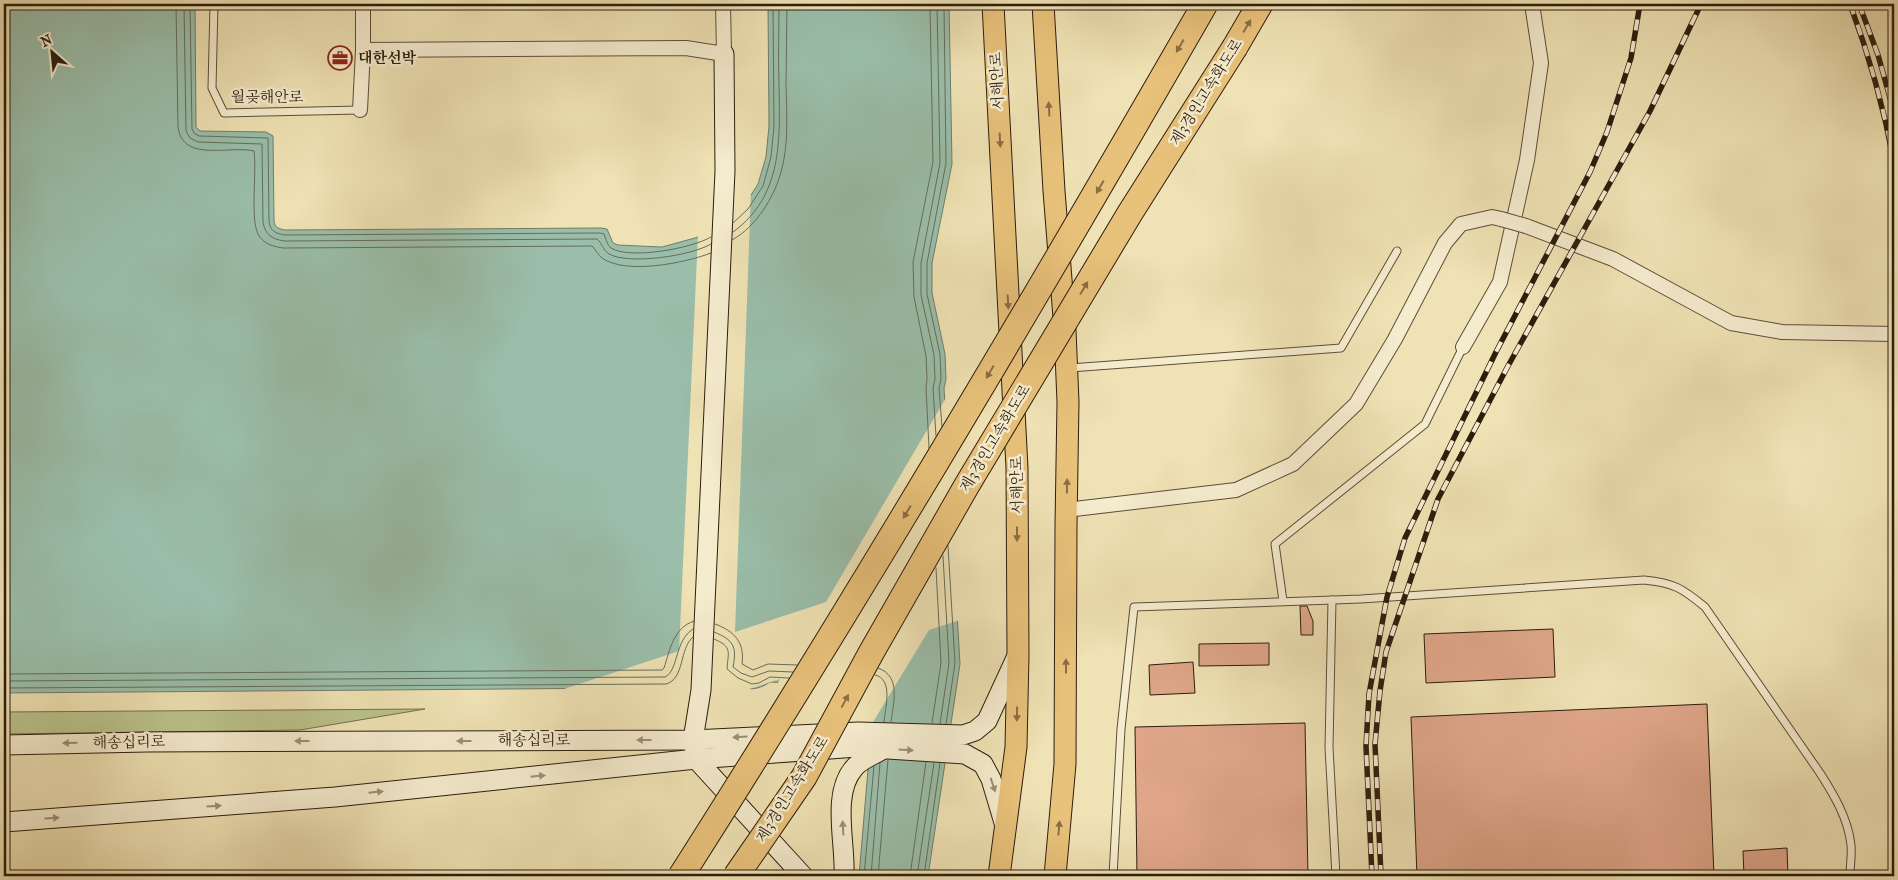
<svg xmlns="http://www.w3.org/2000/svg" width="1898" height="880" viewBox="0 0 1898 880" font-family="'IM FELL French Canon','Noto Serif KR',serif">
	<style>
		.green { fill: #bbc38b; stroke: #74704c }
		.water { fill: #9abeaa; stroke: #6e7e6b }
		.pier { fill: #efe2b4 }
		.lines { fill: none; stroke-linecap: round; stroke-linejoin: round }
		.shore { stroke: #636e5c; stroke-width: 1 }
		.building { fill: #dfa68a; stroke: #2c1d0d }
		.lane-casing { stroke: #5d4e37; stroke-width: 9 }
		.street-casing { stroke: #5d4e37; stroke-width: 16 }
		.secondary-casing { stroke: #2c1d0d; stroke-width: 21 }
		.primary-casing { stroke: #2c1d0d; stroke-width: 23 }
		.highway-casing { stroke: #2c1d0d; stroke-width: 27 }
		.lane { stroke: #f5ecce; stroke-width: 7 }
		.street { stroke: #f5ecce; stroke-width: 14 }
		.secondary { stroke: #f5ecce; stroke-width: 19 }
		.primary { stroke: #e8c17a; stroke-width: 21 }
		.highway { stroke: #e8c17a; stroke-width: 25 }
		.rail-casing { stroke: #2c1d0d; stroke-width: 5.5 }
		.rail { stroke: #f5ecce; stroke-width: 4; stroke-dasharray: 11; stroke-linecap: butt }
		.street-bridge-casing { stroke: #5d4e37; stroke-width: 16; stroke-linecap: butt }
		.highway-bridge-casing { stroke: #2c1d0d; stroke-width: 27; stroke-linecap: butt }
		.street-bridge { stroke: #f5ecce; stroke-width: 14 }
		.highway-bridge { stroke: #e8c17a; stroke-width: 25 }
		.oneway { fill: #8a6f44 }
		.oneway2 { fill: #9b8f77 }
		.labels { text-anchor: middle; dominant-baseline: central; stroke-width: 5; stroke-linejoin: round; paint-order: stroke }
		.poi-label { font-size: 15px; font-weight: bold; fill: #2c1d0d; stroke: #f5ecce; text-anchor: start }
		.street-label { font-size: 15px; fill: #2c1d0d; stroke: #f5ecce }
	</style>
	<rect width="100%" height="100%" fill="#efe2b4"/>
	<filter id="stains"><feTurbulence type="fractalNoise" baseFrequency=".004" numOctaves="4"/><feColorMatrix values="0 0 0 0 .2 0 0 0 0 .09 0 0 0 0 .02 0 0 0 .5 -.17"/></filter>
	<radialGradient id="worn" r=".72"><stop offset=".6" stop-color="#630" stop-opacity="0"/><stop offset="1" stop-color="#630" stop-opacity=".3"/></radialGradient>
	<path class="green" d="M425 709 300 730 4 734V712Z"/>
	<path class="water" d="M4 4H195L196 127 200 131 266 132 273 136 274 221C275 228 278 228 284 230L601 228 607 229 613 243 618 245 662 247 702 236 744 206 758 184 766 157 769 126 768 4H949L952 164 932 263V293L945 354 946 379 944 388 960 664 928 876H859L875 687 770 682C763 687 751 692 743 686 736 680 723 656 721 647L703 640 632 688 4 693Z"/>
	<path class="pier" d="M751 190 735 632 826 602 947 396 960 620 929 630 870 727 873 689 777 685 780 679 746 690 734 685 720 674 719 668 721 653 719 649 703 642 694 645 683 679 676 689 667 691H558L679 651 698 235 727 219 742 205Z"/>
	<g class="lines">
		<g class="shore">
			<path d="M176 4 178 127C182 163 230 145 254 151 257 172 250 217 258 234 263 244 274 247 284 248L592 246C596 250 598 255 602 258 626 275 685 263 711 253"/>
			<path d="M184 4 186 131 190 138 198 142 262 144 263 222C265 235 272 239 284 241L597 239C602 243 603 250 609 254 629 265 691 256 711 244"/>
			<path d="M190 4 192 129 194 133 199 136 268 138 269 221C270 231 275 233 284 235L600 233 604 234C606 239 607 245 611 248 630 260 693 248 711 237"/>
			<path d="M733 223 748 209 763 186 771 157 774 126 773 4"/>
			<path d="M733 232C783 196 780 139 779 85 778 58 779 31 779 4"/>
			<path d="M732 240C745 233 756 221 764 209 791 168 787 130 786 84 786 57 787 30 787 4"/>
			<path d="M942 427 939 388 941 379 940 354 927 294V263L946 163 944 4"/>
			<path d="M936 436 933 388 935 379 934 355 921 295V263L940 163 937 4"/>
			<path d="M929 448 926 388 927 379 926 356 914 297 913 262 933 162 930 4"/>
			<path d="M715 624C734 631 745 642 742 664L753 670 768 664 797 665"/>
			<path d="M714 632C734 640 737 647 733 667L741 673 752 677 769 671 793 672"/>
			<path d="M714 639C733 647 728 652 727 669L738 678 752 684 759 683 770 677 789 678"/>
			<path d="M878 668C902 676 893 704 891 722"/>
			<path d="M4 674 662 670 664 668C670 650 673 628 694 621"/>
			<path d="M875 675C894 679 885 708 884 722"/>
			<path d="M4 681 665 677C679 670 674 641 693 629"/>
			<path d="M4 688 666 684C685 679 679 648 693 637"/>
			<path d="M932 723 941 663 936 568"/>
			<path d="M940 724 949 663 943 556"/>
			<path d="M946 724 955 663 948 546"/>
			<path d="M864 876 874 766"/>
			<path d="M871 876 880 763"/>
			<path d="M878 876 888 760"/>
			<path d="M910 876 926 762"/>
			<path d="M917 876 934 763"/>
			<path d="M924 876 940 763"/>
		</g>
	</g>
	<g class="building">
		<path d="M1300 606H1307L1313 621V635H1301Z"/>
		<path d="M1553 629 1555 677 1426 683 1424 634Z"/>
		<path d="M1269 643V665L1199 666V644Z"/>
		<path d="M1193 662 1195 693 1150 695 1149 665Z"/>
		<path d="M1707 704 1714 876H1417L1411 717Z"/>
		<path d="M1305 723 1308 876H1137L1135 727Z"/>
		<path d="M1787 848 1788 876H1744L1743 851Z"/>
	</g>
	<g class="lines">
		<g class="lane-casing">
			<g id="lane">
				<path d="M214 4 212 88 224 113 360 110"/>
				<path d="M1070 368 1341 348 1397 251"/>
				<path d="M1332 600 1329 747 1336 876"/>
				<path d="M1283 601 1275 544 1425 424 1463 347"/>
				<path d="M1113 876 1121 729 1134 607 1361 599 1644 580C1674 583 1682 588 1705 607L1820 773C1834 795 1848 818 1851 845 1852 855 1850 866 1850 876"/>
			</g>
		</g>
		<g class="street-casing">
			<g id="street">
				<path d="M363 50 686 48 724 54 723 4"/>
				<path d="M360 110 363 50V4"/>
				<path d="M1526 226 1613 259 1731 323 1782 332 1894 334"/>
				<path d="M1463 347 1500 282 1527 160 1541 63 1532 4"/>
				<path d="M1066 510 1236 490 1293 464 1356 404 1395 339 1445 243 1461 224 1492 217 1501 219"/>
			</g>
		</g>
		<g class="secondary-casing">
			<g id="secondary">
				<path d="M4 745 147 742 693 740 858 732 963 735 975 731 987 721 1017 656"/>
				<path d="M695 751 693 740 701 690 725 171 724 54"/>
				<path d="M696 759 803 876"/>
				<path d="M4 822 335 797 696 759 857 747 965 754 983 764 991 779 1005 826"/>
				<path d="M844 876C846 844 831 794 854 768 860 760 874 755 883 749"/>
			</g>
		</g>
		<g class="primary-casing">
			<g id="primary">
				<path d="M993 4 1017 468 1018 655 1016 747 999 876"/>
				<path d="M1043 4 1054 191 1065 330 1068 402 1066 526 1065 764 1055 876"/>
			</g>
		</g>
		<g class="highway-casing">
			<path id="highway" d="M1235 47 1260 4"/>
		</g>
		<use href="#lane" class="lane"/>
		<use href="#street" class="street"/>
		<use href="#secondary" class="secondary"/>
		<use href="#primary" class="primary"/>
		<use href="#highway" class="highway"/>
		<g class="rail-casing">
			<g id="rail">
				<path d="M1850 4C1869 55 1884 109 1894 162"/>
				<path d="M1859 4 1878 55 1894 112"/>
				<path d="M1372 876 1366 746 1369 694 1387 597 1405 538 1496 352 1590 172 1607 132 1631 58 1640 4"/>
				<path d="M1381 876 1375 744 1380 691 1386 652 1438 499 1508 366 1650 111 1701 4"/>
			</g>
		</g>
		<use href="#rail" class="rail"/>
		<g class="street-bridge-casing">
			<path id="street-bridge" d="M1501 219 1526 226"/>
		</g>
		<g class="highway-bridge-casing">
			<g id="highway-bridge">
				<path d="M681 876C863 590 1036 298 1205 4"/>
				<path d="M736 876 804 777 871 653 967 485 1130 213 1235 47"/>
			</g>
		</g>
		<use href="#street-bridge" class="street-bridge"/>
		<use href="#highway-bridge" class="highway-bridge"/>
	</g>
	<defs><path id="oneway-solid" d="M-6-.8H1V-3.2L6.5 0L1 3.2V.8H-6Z" transform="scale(1.25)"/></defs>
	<g class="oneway">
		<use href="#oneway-solid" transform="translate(1247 26) rotate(-59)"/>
		<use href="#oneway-solid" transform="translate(1180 46) rotate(120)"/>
		<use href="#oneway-solid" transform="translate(1049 109) rotate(-93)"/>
		<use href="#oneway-solid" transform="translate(1000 140) rotate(87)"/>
		<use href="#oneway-solid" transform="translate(1100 187) rotate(120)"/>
		<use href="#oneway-solid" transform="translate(1084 288) rotate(-59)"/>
		<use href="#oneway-solid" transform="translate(1008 302) rotate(87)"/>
		<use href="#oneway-solid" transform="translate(990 372) rotate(121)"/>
		<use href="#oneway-solid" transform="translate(1067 486) rotate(-89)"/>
		<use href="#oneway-solid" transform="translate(907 512) rotate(121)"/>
		<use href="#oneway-solid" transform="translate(1017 534) rotate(90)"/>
		<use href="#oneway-solid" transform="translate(1066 666) rotate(-90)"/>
		<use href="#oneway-solid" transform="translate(845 701) rotate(-62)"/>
		<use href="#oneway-solid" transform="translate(1017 714) rotate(91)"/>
		<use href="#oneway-solid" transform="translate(1059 828) rotate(-85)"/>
	</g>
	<g class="oneway2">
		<use href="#oneway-solid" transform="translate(740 737) rotate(177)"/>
		<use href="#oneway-solid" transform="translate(644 740) rotate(180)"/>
		<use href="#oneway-solid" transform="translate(302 741) rotate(180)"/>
		<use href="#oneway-solid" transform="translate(464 741) rotate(180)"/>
		<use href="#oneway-solid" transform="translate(70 743) rotate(179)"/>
		<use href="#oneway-solid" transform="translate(906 750) rotate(3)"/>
		<use href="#oneway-solid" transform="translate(538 776) rotate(-6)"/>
		<use href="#oneway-solid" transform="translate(993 785) rotate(72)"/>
		<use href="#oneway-solid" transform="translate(376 792) rotate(-6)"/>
		<use href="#oneway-solid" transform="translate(214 806) rotate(-4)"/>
		<use href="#oneway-solid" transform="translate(52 818) rotate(-4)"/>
		<use href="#oneway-solid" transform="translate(843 828) rotate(-93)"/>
	</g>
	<defs>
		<g id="office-ring" transform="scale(1.25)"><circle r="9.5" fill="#f5ecce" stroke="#8f2418" stroke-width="1.5"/><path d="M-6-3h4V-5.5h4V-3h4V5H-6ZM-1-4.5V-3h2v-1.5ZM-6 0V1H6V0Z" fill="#8f2418"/></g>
	</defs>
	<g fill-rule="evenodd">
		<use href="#office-ring" x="340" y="58"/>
	</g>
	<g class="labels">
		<g class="poi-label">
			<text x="358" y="58">대한선박</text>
		</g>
		<g class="street-label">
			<text transform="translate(997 81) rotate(-93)">서해안로</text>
			<text transform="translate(1206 92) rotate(-58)">제3경인고속화도로</text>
			<text x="267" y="97">월곶해안로</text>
			<text transform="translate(995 438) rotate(-59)">제3경인고속화도로</text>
			<text transform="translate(1017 485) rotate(-91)">서해안로</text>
			<text x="534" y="740">해송십리로</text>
			<text transform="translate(129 742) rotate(-1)">해송십리로</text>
			<text transform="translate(792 789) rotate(-58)">제3경인고속화도로</text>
		</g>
	</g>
	<rect width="1898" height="880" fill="none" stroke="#efe2b4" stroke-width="20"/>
	<rect x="5" y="5" width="1888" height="870" fill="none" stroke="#2c1d0d" stroke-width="2.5"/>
	<rect x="10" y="10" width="1878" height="860" fill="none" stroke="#2c1d0d"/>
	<g transform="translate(52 52) rotate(333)" stroke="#f5ecce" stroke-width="4" paint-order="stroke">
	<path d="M0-4L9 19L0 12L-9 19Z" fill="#2c1d0d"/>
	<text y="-8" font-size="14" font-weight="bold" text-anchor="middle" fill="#2c1d0d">N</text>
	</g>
	<rect width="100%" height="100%" filter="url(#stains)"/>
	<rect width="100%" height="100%" fill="url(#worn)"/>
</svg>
